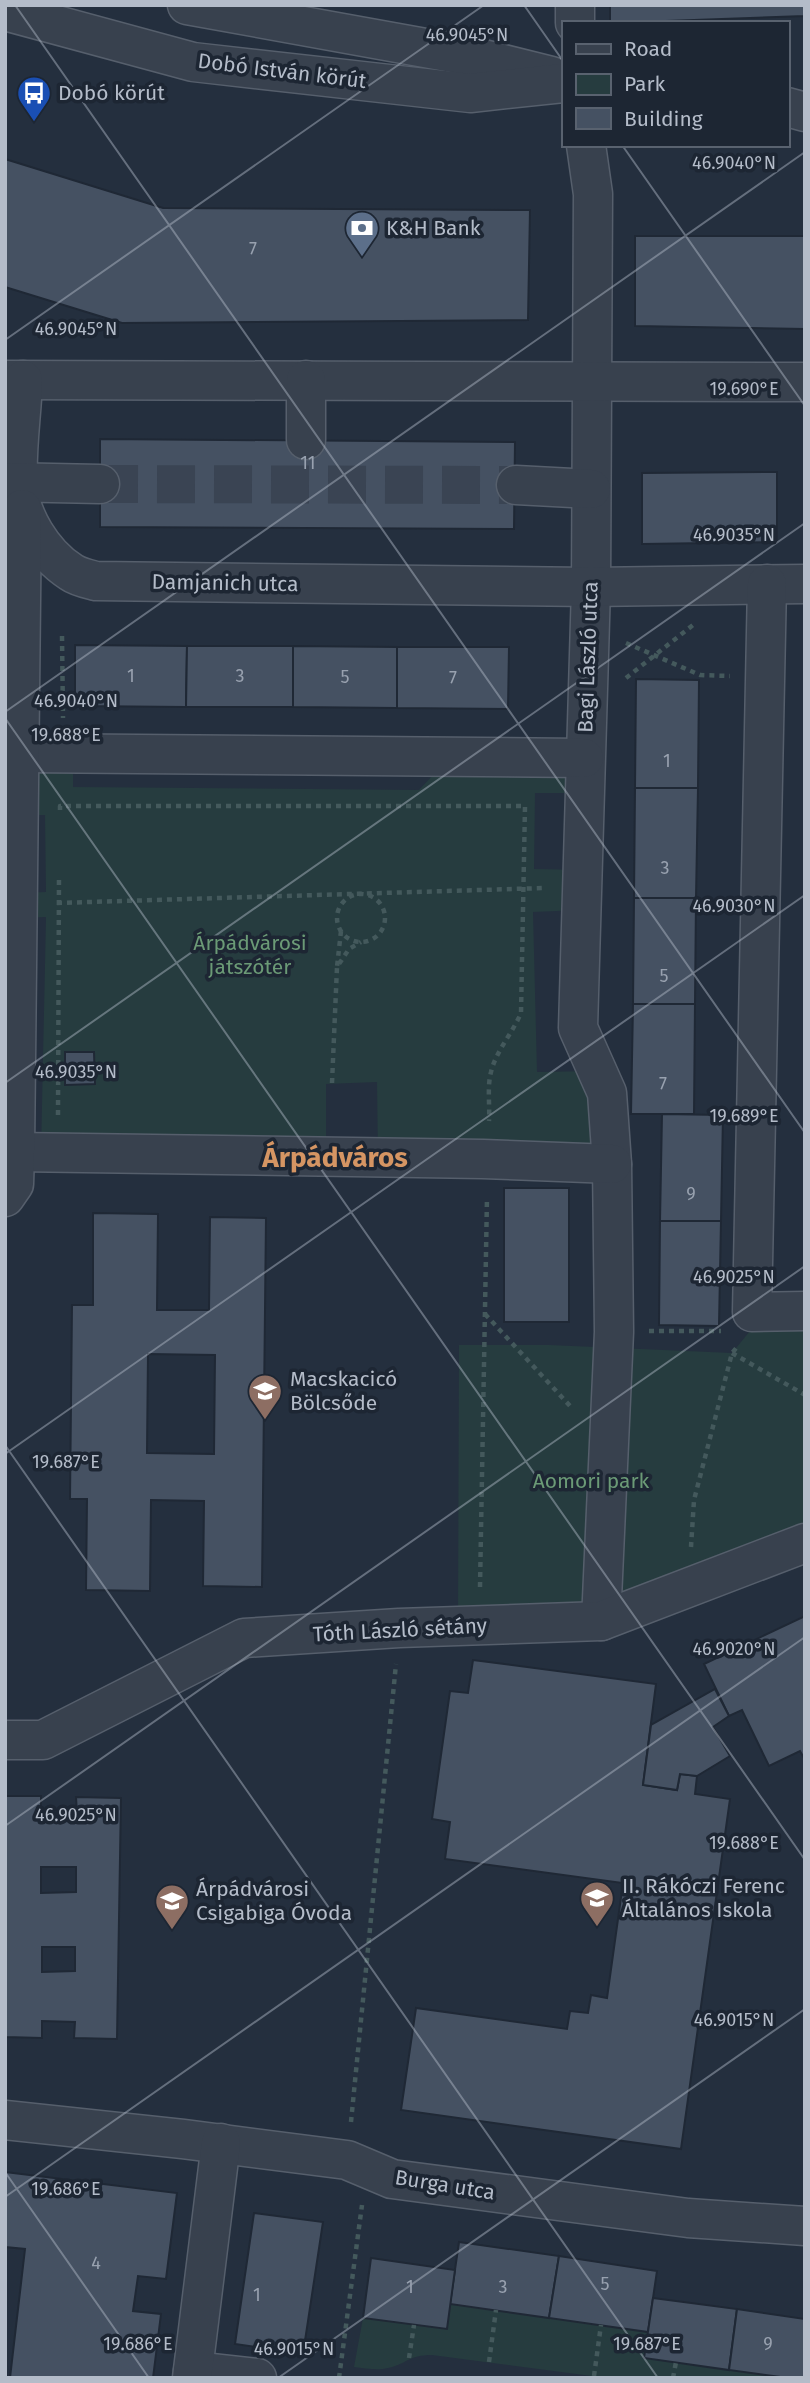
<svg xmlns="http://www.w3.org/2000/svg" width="810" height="2383" viewBox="0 0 810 2383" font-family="'Fira Sans',sans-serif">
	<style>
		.green { fill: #263c3f }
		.building { fill: #455162; stroke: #1f2835; stroke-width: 2; fill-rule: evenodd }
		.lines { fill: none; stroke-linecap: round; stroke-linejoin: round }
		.minor-tunnel { stroke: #3a4453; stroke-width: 38; stroke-dasharray: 38 19; stroke-linecap: butt }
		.minor-casing { stroke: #565f6c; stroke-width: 41 }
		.path { stroke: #44595c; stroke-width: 4.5; stroke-dasharray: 5 5; stroke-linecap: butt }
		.minor { stroke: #38414e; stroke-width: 38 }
		.ticks { fill: none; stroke: #b4bcc9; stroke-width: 2; stroke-opacity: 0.45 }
		.labels { text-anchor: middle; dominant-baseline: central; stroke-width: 7; stroke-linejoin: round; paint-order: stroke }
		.number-label { font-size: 18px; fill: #98a1af }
		.street-label { font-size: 21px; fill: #b4bcc9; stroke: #1d2633 }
		.poi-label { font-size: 21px; fill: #b4bcc9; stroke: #1d2633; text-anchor: start }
		.park-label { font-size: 21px; fill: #6b9a76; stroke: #1d2633 }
		.district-label { font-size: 28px; font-weight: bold; fill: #d59563; stroke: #1d2633 }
		.ticks-label { font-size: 18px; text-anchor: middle; fill: #b4bcc9; stroke: #1d2633; stroke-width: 7; stroke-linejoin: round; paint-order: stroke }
	</style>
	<rect width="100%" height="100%" fill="#242f3e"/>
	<g class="green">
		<path d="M21 753H73V787L419 790 450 757 584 758 583 793H535L534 869 582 870 581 910 533 912 537 1072 597 1071 612 1164 378 1158 377 1082 326 1084V1157L41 1153 46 917 18 918 19 893 46 892 45 815H20Z"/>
		<path d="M805 1330V1543L689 1586 458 1627 459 1345H549L732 1353 750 1331Z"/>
		<path d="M450 2304 648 2332 788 2378H607L432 2355C408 2355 407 2364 388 2368 377 2371 365 2368 354 2367L363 2318 446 2329Z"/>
	</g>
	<g class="building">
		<path d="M610 5H805V16L610 23Z"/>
		<path d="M5 159 163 208 530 210 528 320 122 323 5 287Z"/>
		<path d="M635 236H805V329L635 326Z"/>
		<path d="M100 439 515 442 514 529 100 527Z"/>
		<path d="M777 472V542L642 544V473Z"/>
		<path d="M75 645 187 646 186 707 75 706Z"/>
		<path d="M187 646H293V707H186Z"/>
		<path d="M293 646 397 647V708L293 707Z"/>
		<path d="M397 647H509L508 709 397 708Z"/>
		<path d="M636 679 699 680 698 788H635Z"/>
		<path d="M635 788H698L696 898H634Z"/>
		<path d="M634 898H696L695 1004H633Z"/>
		<path d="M633 1004H695L694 1114H631Z"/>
		<path d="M65 1052H94L95 1084 65 1085Z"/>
		<path d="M662 1114 723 1115 721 1221H660Z"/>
		<rect x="504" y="1188" width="65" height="134"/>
		<path d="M93 1213 158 1214 157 1310H209L210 1217 266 1218 262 1587 203 1586 204 1501 151 1500 150 1591 86 1590 87 1499H70L72 1305H93ZM148 1354 215 1355 214 1454 147 1453Z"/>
		<path d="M660 1221H721L719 1326 659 1325Z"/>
		<path d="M805 1616V1760L800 1751 769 1766 742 1710 729 1716 704 1664Z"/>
		<path d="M473 1660 656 1684 643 1785 677 1790 680 1774 697 1776 695 1794 730 1799 681 2149 401 2110 416 2008 567 2029 570 2011 588 2013 591 1995 607 1998 623 1883 445 1859 450 1822 432 1819 450 1691 468 1693Z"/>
		<path d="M715 1689 729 1716 713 1727 730 1756 697 1776 680 1774 677 1790 643 1785 651 1725Z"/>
		<path d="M5 1796H41V1813L77 1814 76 1797 121 1798 117 2039 74 2038 75 2022 42 2021V2038L5 2037ZM41 1867H76V1892L41 1893ZM42 1947H75V1971L42 1972Z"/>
		<path d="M5 2172 177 2193 166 2279 138 2276 133 2311 161 2314 153 2378H10L25 2249 5 2247Z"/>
		<path d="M254 2213 323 2222 303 2354 235 2344Z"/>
		<path d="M459 2242 559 2256 549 2318 450 2304Z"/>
		<path d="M559 2256 657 2271 648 2332 549 2318Z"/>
		<path d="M371 2258 455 2270 447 2329 363 2318Z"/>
		<path d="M653 2298 737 2309 729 2370 644 2358Z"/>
		<path d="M737 2309 805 2319V2378H788L729 2370Z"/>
	</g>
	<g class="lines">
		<path class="minor-tunnel" d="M100 484 516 485"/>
		<g class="minor-casing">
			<g id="minor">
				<path d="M187 5 475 57 551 76"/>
				<path d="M575 5V23"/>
				<path d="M5 11 193 62 470 93 563 83"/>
				<path d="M787 107 805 112"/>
				<path d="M586 145 593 194 591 587 578 1028 607 1093 612 1164 614 1332 601 1621"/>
				<path d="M5 380 805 382"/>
				<path d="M23 380C22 414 16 449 18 482 19 516 43 554 71 572 78 577 88 579 96 581L591 587 805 584"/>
				<path d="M306 380V440"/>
				<path d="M5 482 100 484"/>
				<path d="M516 485 591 489"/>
				<path d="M767 584 752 1312 805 1311"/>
				<path d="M21 753 584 758"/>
				<path d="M15 1152 483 1159 612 1164"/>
				<path d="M5 1197 14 1184 15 1152 22 509"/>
				<path d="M5 1740H43L244 1638 399 1628 601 1621 805 1543"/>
				<path d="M5 2120 183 2139 347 2160 392 2179 688 2218 805 2226"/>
				<path d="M193 2371 257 2378"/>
				<path d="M192 2378 221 2143"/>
			</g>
		</g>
		<g class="path">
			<path d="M62 636 63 718"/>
			<path d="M626 643 700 675 730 676"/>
			<path d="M626 678 693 625"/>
			<path d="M60 810V806H525L521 1013C512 1034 496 1051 491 1072 487 1087 490 1106 489 1121"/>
			<circle cx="361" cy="918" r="24"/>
			<path d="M57 903 545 888"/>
			<path d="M341 931 337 967 349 949 361 942"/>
			<path d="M332 1083 337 967"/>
			<path d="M58 1115 59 875"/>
			<path d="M485 1314 571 1407"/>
			<path d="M649 1331H721"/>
			<path d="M732 1353 805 1395"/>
			<path d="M691 1547 694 1500 732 1353 738 1346"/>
			<path d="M480 1587 487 1197"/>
			<path d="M351 2122 396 1664"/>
			<path d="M409 2358 414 2325"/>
			<path d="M489 2362 496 2310"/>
			<path d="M594 2376 601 2325"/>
			<path d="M339 2378 362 2205"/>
			<path d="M673 2378 676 2362"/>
			<path d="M776 2378V2376"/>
		</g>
		<use href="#minor" class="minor"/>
	</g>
	<path class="ticks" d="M15 5 805 1133M524 5 563 61M622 145 805 406M5 340 484 5M5 712 805 152M5 718 805 1860M5 1083 805 523M5 1445 658 2378M5 1454 805 895M5 1826 805 1266M5 2172 149 2378M5 2197 805 1637M278 2378 805 2009"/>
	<defs>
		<g id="bus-pin" transform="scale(1.75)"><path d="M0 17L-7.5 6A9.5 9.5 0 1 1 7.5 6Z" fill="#1a4fb4" stroke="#1d2633"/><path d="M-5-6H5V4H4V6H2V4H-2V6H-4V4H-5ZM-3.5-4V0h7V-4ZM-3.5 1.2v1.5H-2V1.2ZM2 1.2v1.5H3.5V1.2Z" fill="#fff"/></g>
		<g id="bank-pin" transform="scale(1.75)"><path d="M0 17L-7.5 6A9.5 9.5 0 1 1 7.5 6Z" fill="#5c6f8a" stroke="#1d2633"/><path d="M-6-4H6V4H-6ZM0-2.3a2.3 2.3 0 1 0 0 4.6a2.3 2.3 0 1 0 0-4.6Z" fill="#fff"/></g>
		<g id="school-pin" transform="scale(1.75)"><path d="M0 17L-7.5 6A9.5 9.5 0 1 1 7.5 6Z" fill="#8d6e63" stroke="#1d2633"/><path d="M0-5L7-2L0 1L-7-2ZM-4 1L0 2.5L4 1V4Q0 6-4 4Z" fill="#fff"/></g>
	</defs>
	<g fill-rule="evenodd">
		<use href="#bus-pin" x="34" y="93"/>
		<use href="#bank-pin" x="362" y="228"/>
		<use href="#school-pin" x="265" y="1391"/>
		<use href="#school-pin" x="597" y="1898"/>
		<use href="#school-pin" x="172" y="1901"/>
	</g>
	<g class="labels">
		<g class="number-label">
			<text x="253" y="249">7</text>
			<text x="308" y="463">11</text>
			<text x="131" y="676">1</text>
			<text x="240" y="676">3</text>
			<text x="345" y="677">5</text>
			<text x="453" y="678">7</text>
			<text x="667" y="761">1</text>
			<text x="665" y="868">3</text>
			<text x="664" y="976">5</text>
			<text x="663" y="1084">7</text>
			<text x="691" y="1194">9</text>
			<text x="96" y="2263">4</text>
			<text x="605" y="2284">5</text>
			<text x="410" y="2287">1</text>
			<text x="503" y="2287">3</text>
			<text x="257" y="2295">1</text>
			<text x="768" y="2344">9</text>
		</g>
		<g class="street-label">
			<text transform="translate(282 71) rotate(7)">Dobó István körút</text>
			<text transform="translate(225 583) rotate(1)">Damjanich utca</text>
			<text transform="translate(588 657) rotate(-88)">Bagi László utca</text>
			<text transform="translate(400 1630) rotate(-3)">Tóth László sétány</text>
			<text transform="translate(445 2185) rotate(9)">Burga utca</text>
		</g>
		<g class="poi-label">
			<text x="58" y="93">Dobó körút</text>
			<text x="386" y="228">K&amp;H Bank</text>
			<text x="290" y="1379">Macskacicó<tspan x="290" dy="24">Bölcsőde</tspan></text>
			<text x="622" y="1886">II. Rákóczi Ferenc<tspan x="622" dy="24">Általános Iskola</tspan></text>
			<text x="196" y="1889">Árpádvárosi<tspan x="196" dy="24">Csigabiga Óvoda</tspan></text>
		</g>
		<g class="park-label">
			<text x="250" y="943">Árpádvárosi<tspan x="250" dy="24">játszótér</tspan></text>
			<text x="591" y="1481">Aomori park</text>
		</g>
		<g class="district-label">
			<text x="335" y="1157">Árpádváros</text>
		</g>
	</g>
	<g class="ticks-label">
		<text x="467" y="41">46.9045°N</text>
		<text x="734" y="169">46.9040°N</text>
		<text x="76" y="335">46.9045°N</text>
		<text x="744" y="395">19.690°E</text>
		<text x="734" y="541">46.9035°N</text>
		<text x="76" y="707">46.9040°N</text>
		<text x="66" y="741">19.688°E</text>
		<text x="734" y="912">46.9030°N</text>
		<text x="76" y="1078">46.9035°N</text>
		<text x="744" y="1122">19.689°E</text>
		<text x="734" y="1283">46.9025°N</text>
		<text x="66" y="1468">19.687°E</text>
		<text x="734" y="1655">46.9020°N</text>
		<text x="76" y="1821">46.9025°N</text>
		<text x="744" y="1849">19.688°E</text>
		<text x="734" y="2026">46.9015°N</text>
		<text x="66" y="2195">19.686°E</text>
		<text x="138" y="2350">19.686°E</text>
		<text x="647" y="2350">19.687°E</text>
		<text x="294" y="2355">46.9015°N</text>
	</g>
	<rect width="810" height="2383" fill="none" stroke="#b4bcc9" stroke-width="14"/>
	<rect x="562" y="21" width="228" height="126" fill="#1d2633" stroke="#59626f" stroke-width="2"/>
	<rect x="576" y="44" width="35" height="10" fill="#38414e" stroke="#59626f" stroke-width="2"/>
	<text x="624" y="56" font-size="21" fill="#b4bcc9">Road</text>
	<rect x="576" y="74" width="35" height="21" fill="#263c3f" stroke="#59626f" stroke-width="2"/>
	<text x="624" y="91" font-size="21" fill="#b4bcc9">Park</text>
	<rect x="576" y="108" width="35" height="21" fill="#455162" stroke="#59626f" stroke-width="2"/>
	<text x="624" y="126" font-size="21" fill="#b4bcc9">Building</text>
</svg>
